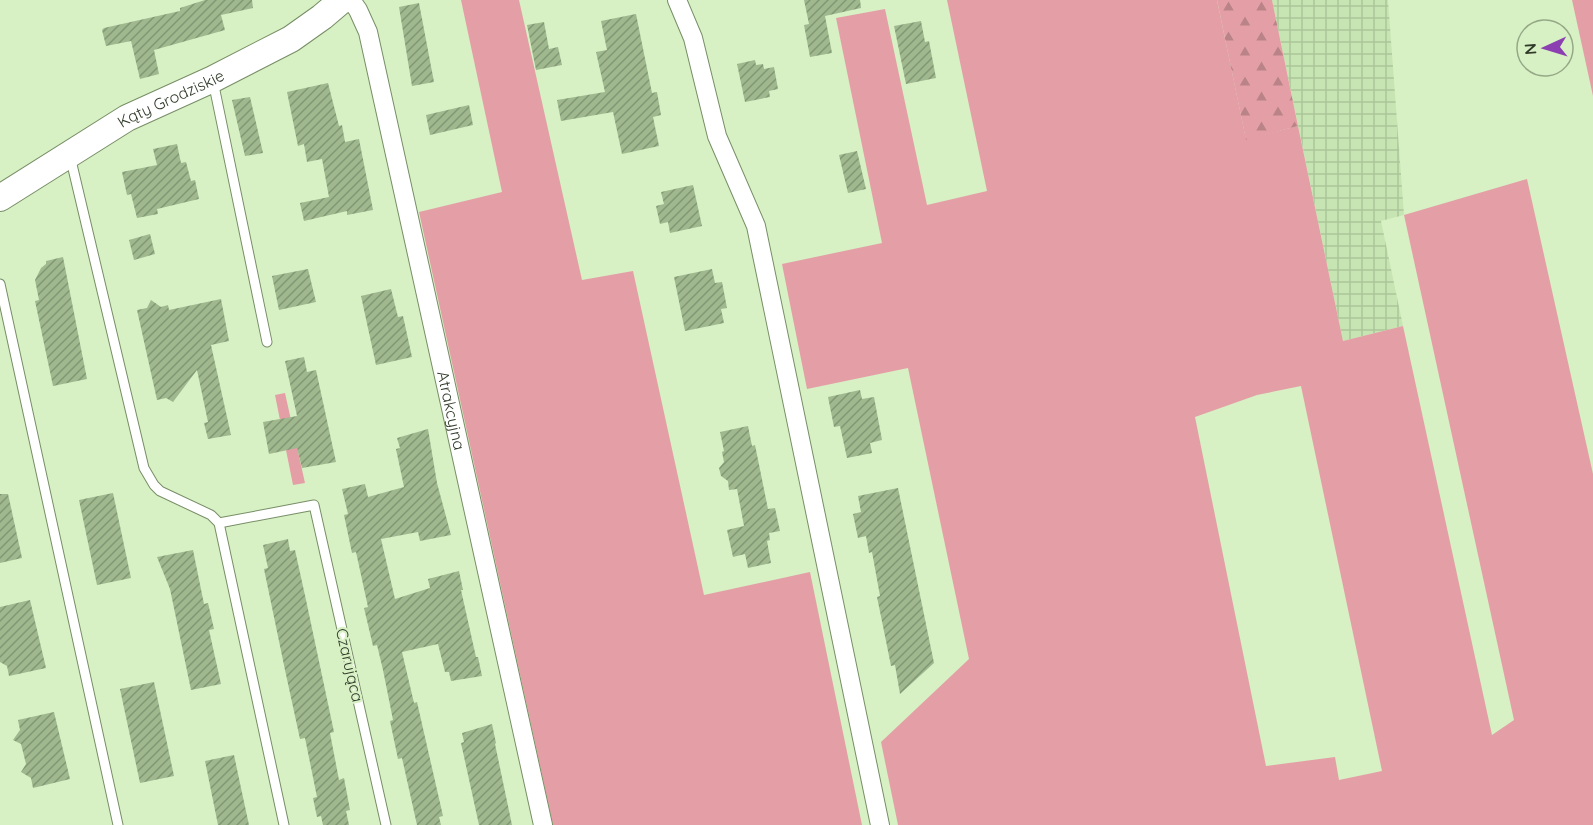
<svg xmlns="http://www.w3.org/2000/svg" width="1593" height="825" viewBox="0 0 1593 825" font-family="Quicksand,sans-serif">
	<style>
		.industrial { fill: url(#industrial-grid) }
		.green { fill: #e49fa6; fill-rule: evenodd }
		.forest { fill: url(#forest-firs) }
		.building { fill: url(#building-hatch) }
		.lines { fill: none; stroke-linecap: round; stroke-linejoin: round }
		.lane-casing { stroke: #778e66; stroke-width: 11 }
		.street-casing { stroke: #778e66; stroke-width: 20 }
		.secondary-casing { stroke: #778e66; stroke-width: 28 }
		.lane { stroke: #fff; stroke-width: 9 }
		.street { stroke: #fff; stroke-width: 18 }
		.secondary { stroke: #fff; stroke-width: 26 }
		.labels { text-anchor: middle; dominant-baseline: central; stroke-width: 4.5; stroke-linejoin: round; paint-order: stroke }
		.street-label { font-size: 16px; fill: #313b2a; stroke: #d7f0c4 }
	</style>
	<defs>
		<pattern id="industrial-grid" width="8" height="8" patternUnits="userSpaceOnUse" patternTransform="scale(1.5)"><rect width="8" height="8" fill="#c7e5b2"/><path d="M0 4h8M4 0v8" fill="none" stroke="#abc599"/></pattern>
		<pattern id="forest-firs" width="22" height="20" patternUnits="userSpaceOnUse" patternTransform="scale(1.5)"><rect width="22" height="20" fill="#e49fa6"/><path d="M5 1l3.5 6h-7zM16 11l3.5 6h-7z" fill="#b98387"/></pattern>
		<pattern id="building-hatch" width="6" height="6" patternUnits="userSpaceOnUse" patternTransform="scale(1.5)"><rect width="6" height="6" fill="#9fb88e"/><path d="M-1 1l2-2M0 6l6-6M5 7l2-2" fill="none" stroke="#829774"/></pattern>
	</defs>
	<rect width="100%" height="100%" fill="#d7f0c4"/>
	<path class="industrial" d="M1272 0H1388L1404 215 1381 221 1403 326 1343 341Z"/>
	<g class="green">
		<path d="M461 0H519L582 280 633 271 704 595 810 572 862 825H553L419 212 502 192Z"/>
		<path d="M947 0H1217L1246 139 1298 126 1343 341 1403 326 1492 735 1514 720 1404 215 1527 179 1593 474V825H898L881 742 969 659 908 368 807 389 782 264 882 243 836 18 885 9 927 205 987 191ZM1301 386 1382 771 1339 780 1335 757 1266 766 1195 417 1257 395Z"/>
		<path d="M1572 0H1593V96Z"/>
		<path d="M285 393 305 483 293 485 275 395Z"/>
	</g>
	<path class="forest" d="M1217 0H1272L1298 126 1246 140Z"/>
	<g class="building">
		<path d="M205 0H252L253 8 221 15 225 30 154 50 159 74 140 79 131 41 106 46 102 30 104 28 180 11V8Z"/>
		<path d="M804 0H860L861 8 825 16 832 53 810 57 804 25 809 24Z"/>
		<path d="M419 3 434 82 412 86 399 7Z"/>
		<path d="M636 14 652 93 657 92 661 115 653 117 659 146 622 154 613 112 561 121 557 100 605 92 596 52 607 50 601 21Z"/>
		<path d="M921 21 925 42 929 41 936 78 906 84 894 26Z"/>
		<path d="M544 22 549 49 558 47 562 65 536 70 527 25Z"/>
		<path d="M755 60 756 65 763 64 764 69 774 67 778 89 769 91 770 97 745 102 737 64Z"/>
		<path d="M328 83 339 126 342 125 345 142 359 139 373 210 347 215V211L304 221 300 203 329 197 322 159 307 162 304 144 298 146 287 92Z"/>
		<path d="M250 97 263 153 245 156 232 100Z"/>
		<path d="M469 105 473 125 430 135 426 115Z"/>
		<path d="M177 144 181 163 186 162 191 181 195 180 199 199 157 209 158 214 137 218 131 194 127 195 122 172 157 165 153 149Z"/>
		<path d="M857 151 866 189 848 193 839 155Z"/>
		<path d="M693 185 702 226 670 233 668 222 660 224 656 206 664 204 661 192Z"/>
		<path d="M150 234 155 254 134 260 129 240Z"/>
		<path d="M63 257 87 379 53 386 35 301 39 300 35 280 41 268 46 264V261Z"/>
		<path d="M308 269 316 302 279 310 272 276Z"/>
		<path d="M712 269 715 283 722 282 727 308 721 309 724 323 685 331 674 277Z"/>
		<path d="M391 289 398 317 403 316 412 357 376 365 361 296Z"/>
		<path d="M221 299 229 341 211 345 231 435 208 439 204 423 208 422 197 370 173 402 166 398 157 400 137 310 147 308 151 300 161 307 168 305 169 310Z"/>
		<path d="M304 357 307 372 316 370 336 462 302 468 297 448 269 454 263 422 297 416 285 361Z"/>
		<path d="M860 390 862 399 874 397 882 440 870 443 872 453 847 458 840 426 834 427 828 397Z"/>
		<path d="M748 426 752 446 755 445 768 509 775 508 780 531 769 533 770 540 767 541 771 563 748 568 745 554 733 557 727 530 744 526 737 489 729 490 728 481 721 476 719 468 724 462 722 452 724 451 720 432Z"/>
		<path d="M428 429 437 483 451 535 420 541 418 532 381 539 395 599 430 588 428 579 459 571 463 590H461L476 657H478L482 676 451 681 449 672H445L438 644 402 652 414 703 417 702 443 816 439 817 441 825H417L402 758 398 759 390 721 393 720 383 670 377 645 373 646 364 608 368 607 356 552 352 553 344 515 348 514 342 489 365 484 368 497 404 487 396 449 400 448 397 438Z"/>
		<path d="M898 488 934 663 900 694 895 665 891 666 886 641 877 597 880 596 872 552 869 553 866 536 858 538 853 514 861 512 858 496Z"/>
		<path d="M113 493 131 578 97 585 79 500Z"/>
		<path d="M0 494H8L22 558 0 563Z"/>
		<path d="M288 539 290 551 295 550 306 600 334 732 330 733 339 780 344 778 350 810 346 811 349 825H323L321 816 317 817 313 798 317 797 305 738 300 739 285 670 264 569 268 568 263 545Z"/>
		<path d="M193 550 204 604 208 603 214 629 209 630 221 684 191 690 170 589 157 557Z"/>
		<path d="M30 600 46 668 9 676 7 666 0 662V607Z"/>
		<path d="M154 682 174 776 140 783 120 689Z"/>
		<path d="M54 712 70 779 33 788 31 778 21 772 26 764 21 744 13 740 20 730 18 720Z"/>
		<path d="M492 724 496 743 495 744 512 825H479L461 743 464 742 462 733Z"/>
		<path d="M234 755 241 788 249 825H218L205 761Z"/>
	</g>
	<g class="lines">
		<g class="lane-casing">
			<g id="lane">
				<path d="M213 81 267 342"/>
				<path d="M70 156 144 468 154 485 160 491 211 515 219 523 284 825"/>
				<path d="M0 284 118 825"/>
				<path d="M219 523 314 505 386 825"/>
			</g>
		</g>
		<g class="street-casing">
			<g id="street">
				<path id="s1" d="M351 0 358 10 368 32 543 825"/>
				<path d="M677 0 693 38 717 136 756 226 880 825"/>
			</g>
		</g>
		<g class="secondary-casing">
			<g id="secondary">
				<path id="s2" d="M0 198 127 118 213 79 291 39 322 17 342 0"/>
			</g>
		</g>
		<use href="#lane" class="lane"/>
		<use href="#street" class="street"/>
		<use href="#secondary" class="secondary"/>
	</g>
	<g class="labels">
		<g class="street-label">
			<text stroke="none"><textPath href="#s2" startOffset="198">Kąty Grodziskie</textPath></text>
			<text stroke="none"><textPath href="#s1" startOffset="424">Atrakcyjna</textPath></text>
			<text transform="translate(350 665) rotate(77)">Czarująca</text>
		</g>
	</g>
	<g transform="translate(1545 48) rotate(266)"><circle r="28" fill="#d7f0c4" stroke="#95a886" stroke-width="1.5"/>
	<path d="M0-4.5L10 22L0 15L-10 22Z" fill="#8b3fb1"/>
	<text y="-9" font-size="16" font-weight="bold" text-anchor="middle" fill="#313b2a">N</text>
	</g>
</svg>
